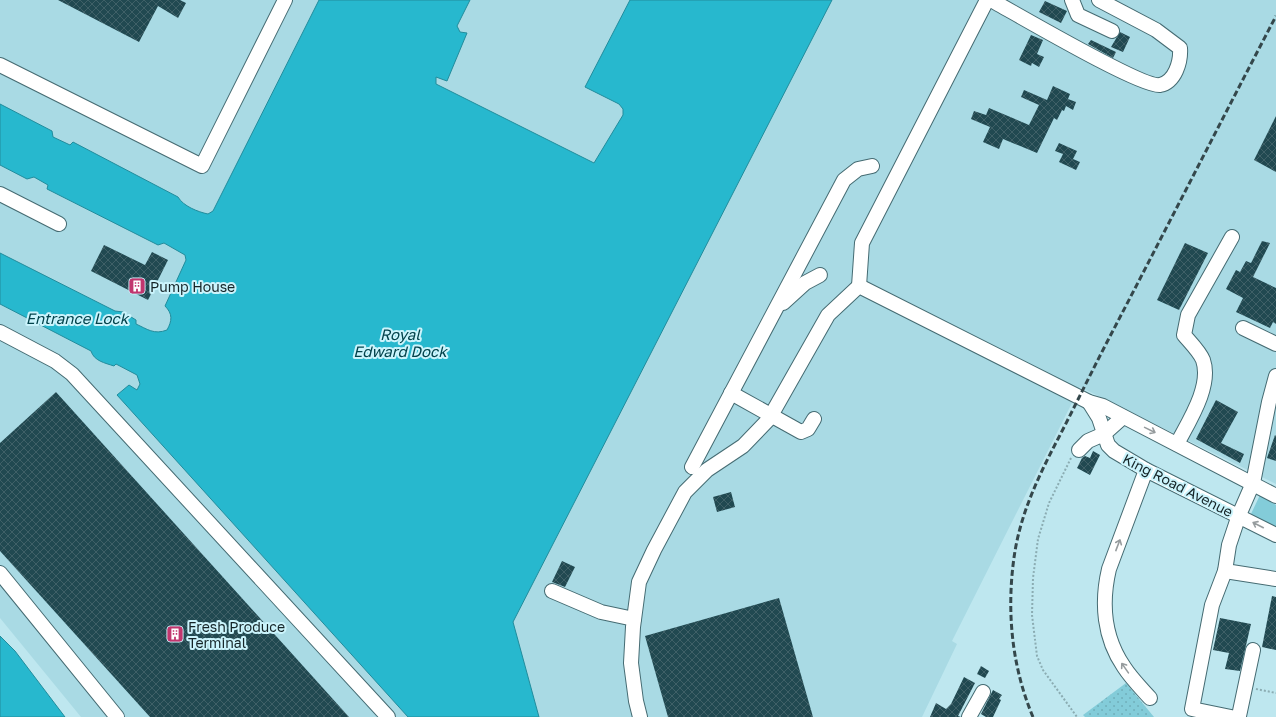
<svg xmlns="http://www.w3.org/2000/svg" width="1276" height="717" viewBox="0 0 1276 717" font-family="'Golos Text',sans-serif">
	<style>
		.built { fill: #a9dae4 }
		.grass { fill: #83ccd9 }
		.park { fill: url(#park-dots) }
		.water { fill: #27b8ce; stroke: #228c9c }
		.building { fill: url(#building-cross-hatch) }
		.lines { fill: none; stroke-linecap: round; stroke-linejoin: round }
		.minor-casing { stroke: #456b72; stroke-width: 16 }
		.path { stroke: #8bacb2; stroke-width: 2; stroke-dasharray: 2 2; stroke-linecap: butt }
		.minor { stroke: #fff; stroke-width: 14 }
		.rail { stroke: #34474b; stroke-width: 3; stroke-dasharray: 6 3; stroke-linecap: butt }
		.oneway { stroke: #969c9e }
		.labels { text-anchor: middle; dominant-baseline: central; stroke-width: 4; stroke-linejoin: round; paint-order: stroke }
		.poi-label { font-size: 14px; fill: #152427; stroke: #cbf4fc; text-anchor: start }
		.street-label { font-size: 14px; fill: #152427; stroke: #cbf4fc }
		.water-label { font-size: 15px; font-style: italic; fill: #02424b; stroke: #cbf4fc }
	</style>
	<defs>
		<pattern id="park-dots" width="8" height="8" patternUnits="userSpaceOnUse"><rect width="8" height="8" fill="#83ccd9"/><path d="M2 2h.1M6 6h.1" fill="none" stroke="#70afba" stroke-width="1.8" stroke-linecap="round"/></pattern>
		<pattern id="building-cross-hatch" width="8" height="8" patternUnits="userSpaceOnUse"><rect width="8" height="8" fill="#214951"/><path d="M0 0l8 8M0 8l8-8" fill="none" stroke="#3f6067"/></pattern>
	</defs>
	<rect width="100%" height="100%" fill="#bee7ef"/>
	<path class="built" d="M0 0H1276V484L1080 387 952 641 957 644 922 717H81L0 618Z"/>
	<path class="grass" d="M1260 495 1276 505V527L1250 516Z"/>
	<path class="park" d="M1126 683 1154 717H1085L1083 715Z"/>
	<g class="water">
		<path d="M319 0H470L457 26 460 32 467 33 447 81 436 77V84L594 163 623 115V109L619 104 585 87 630 0H832L514 620 513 622 539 717H408L117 395 129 385 137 390 140 384 137 375 116 364 114 366C105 363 94 361 91 351L0 304V253L115 311 123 312 136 320V324C147 329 154 335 167 330 172 321 173 314 165 306L186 260 185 255 164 243 158 245 47 189 48 185 34 177 27 179 0 165V104L52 131 53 137 70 145 73 142 178 197C183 206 198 212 208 214L213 211Z"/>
		<path d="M0 636 15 651 65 717H0Z"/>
	</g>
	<g class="building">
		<path d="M58 0H180L186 3 178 18 158 6 139 42Z"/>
		<path d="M1045 1 1067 11 1061 23 1039 12Z"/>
		<path d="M1120 32 1130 37 1123 52 1111 47Z"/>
		<path d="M1031 35 1043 40 1037 54 1044 57 1039 67 1032 63 1031 66 1019 60Z"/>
		<path d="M1091 40 1116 52 1113 58 1088 44Z"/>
		<path d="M1053 86 1070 94 1068 99 1076 102 1073 110 1066 106 1064 111 1062 110 1057 120 1054 118 1037 153 1003 139 999 149 983 142 990 127 971 119 974 111 986 115 989 108 1029 125 1039 105 1021 97 1024 90 1047 100Z"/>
		<path d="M1276 116V172L1254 160Z"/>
		<path d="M1059 143 1077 151 1073 159 1080 162 1076 170 1059 162 1063 154 1055 151Z"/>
		<path d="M1262 241 1270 243 1253 277 1276 288V324L1273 322 1270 328 1236 312 1243 298 1226 289 1236 270 1240 272 1246 261 1251 263Z"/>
		<path d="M1185 243 1208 253 1179 310 1157 300Z"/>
		<path d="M104 245 145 265 152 252 168 260 148 300 91 271Z"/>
		<path d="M56 392 349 717H150L0 551V443Z"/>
		<path d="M1216 400 1238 412 1221 443 1244 454 1240 463 1196 439Z"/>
		<path d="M1275 435 1276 436V461L1267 458Z"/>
		<path d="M1093 451 1100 455 1090 475 1077 468 1082 458 1085 456 1090 458Z"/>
		<path d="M731 492 735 507 717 512 713 497Z"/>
		<path d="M562 561 575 567 565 587 552 582Z"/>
		<path d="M1272 596 1276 597V650L1262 647Z"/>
		<path d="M779 598 813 717H668L645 636Z"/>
		<path d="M1220 618 1251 624 1240 671 1225 669 1229 653 1213 650Z"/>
		<path d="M981 666 989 671 985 678 977 674Z"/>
		<path d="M964 677 975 683 958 716 961 717H930L936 703 946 709 951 704Z"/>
		<path d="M993 690 1002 695 999 699 1001 700 993 717H986L981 714Z"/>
	</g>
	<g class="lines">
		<g class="minor-casing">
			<g id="minor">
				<path d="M991 0C1015 13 1142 88 1160 85 1175 82 1181 62 1180 48L1156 30 1099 0"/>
				<path d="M1072 0 1078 15 1112 31"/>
				<path d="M0 65 202 166 285 0"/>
				<path d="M0 194 59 224"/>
				<path d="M859 286 862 243 987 0"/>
				<path d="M783 303 805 283 820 275"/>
				<path d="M1243 328 1276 344"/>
				<path d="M0 332 55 361 72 374 388 717"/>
				<path d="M731 393 801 432 808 429 814 419"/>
				<path d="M1089 402 1099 418 1108 445 1114 451 1146 470 1276 535"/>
				<path d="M1177 444C1189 421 1212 386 1203 360 1200 352 1190 342 1184 335L1188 315 1232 237"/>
				<path d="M1079 450 1088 441 1104 434 1123 417"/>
				<path d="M692 467 844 180 858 169 872 166"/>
				<path d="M1146 470 1109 569C1101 603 1104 638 1124 667 1131 678 1141 688 1150 698"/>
				<path d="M1225 571 1276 579"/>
				<path d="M0 573 117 717"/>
				<path d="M552 591 601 612 634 619"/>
				<path d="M1239 716 1253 650"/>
				<path d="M640 717 636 701 631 663 633 627 639 582 654 550 685 492 707 470 743 446 769 419 828 315 859 286 1089 402 1103 406 1276 496"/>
				<path d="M969 717 983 692"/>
				<path d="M1231 717 1192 709 1212 605 1225 571 1229 545 1239 515 1253 483 1269 402 1276 376"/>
			</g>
		</g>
		<g class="path">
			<path d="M1071 458 1049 503 1038 539 1033 578 1032 615 1037 656 1043 670 1077 717"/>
			<path d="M1256 689 1276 693"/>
		</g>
		<use href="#minor" class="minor"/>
		<path class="rail" d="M1033 717C1011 665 1006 607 1015 551 1022 510 1040 473 1059 437 1075 406 1090 375 1106 344 1163 235 1219 125 1276 16"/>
	</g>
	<defs><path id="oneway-shaft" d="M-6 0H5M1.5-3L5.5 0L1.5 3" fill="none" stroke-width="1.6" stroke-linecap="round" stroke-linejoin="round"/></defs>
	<g class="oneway">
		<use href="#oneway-shaft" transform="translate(1150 430) rotate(26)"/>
		<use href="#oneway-shaft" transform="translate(1258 525) rotate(-153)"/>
		<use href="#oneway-shaft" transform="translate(1118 545) rotate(-69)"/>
		<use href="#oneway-shaft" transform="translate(1125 668) rotate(-125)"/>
	</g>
	<defs>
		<g id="building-square" transform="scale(0.9)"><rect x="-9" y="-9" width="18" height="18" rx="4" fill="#c1366e" stroke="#cbf4fc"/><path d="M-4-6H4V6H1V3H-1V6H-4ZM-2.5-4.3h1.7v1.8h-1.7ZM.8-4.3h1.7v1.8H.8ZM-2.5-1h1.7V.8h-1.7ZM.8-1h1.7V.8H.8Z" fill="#fff"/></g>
	</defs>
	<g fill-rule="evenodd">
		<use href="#building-square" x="137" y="286"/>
		<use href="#building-square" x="175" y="634"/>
	</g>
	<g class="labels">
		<g class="poi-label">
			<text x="150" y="286">Pump House</text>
			<text x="188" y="626">Fresh Produce<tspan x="188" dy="16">Terminal</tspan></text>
		</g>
		<g class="street-label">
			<text transform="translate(1178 485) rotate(27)">King Road Avenue</text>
		</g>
		<g class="water-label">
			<text x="77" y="318">Entrance Lock</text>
			<text x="400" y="334">Royal<tspan x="400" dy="17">Edward Dock</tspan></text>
		</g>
	</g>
</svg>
